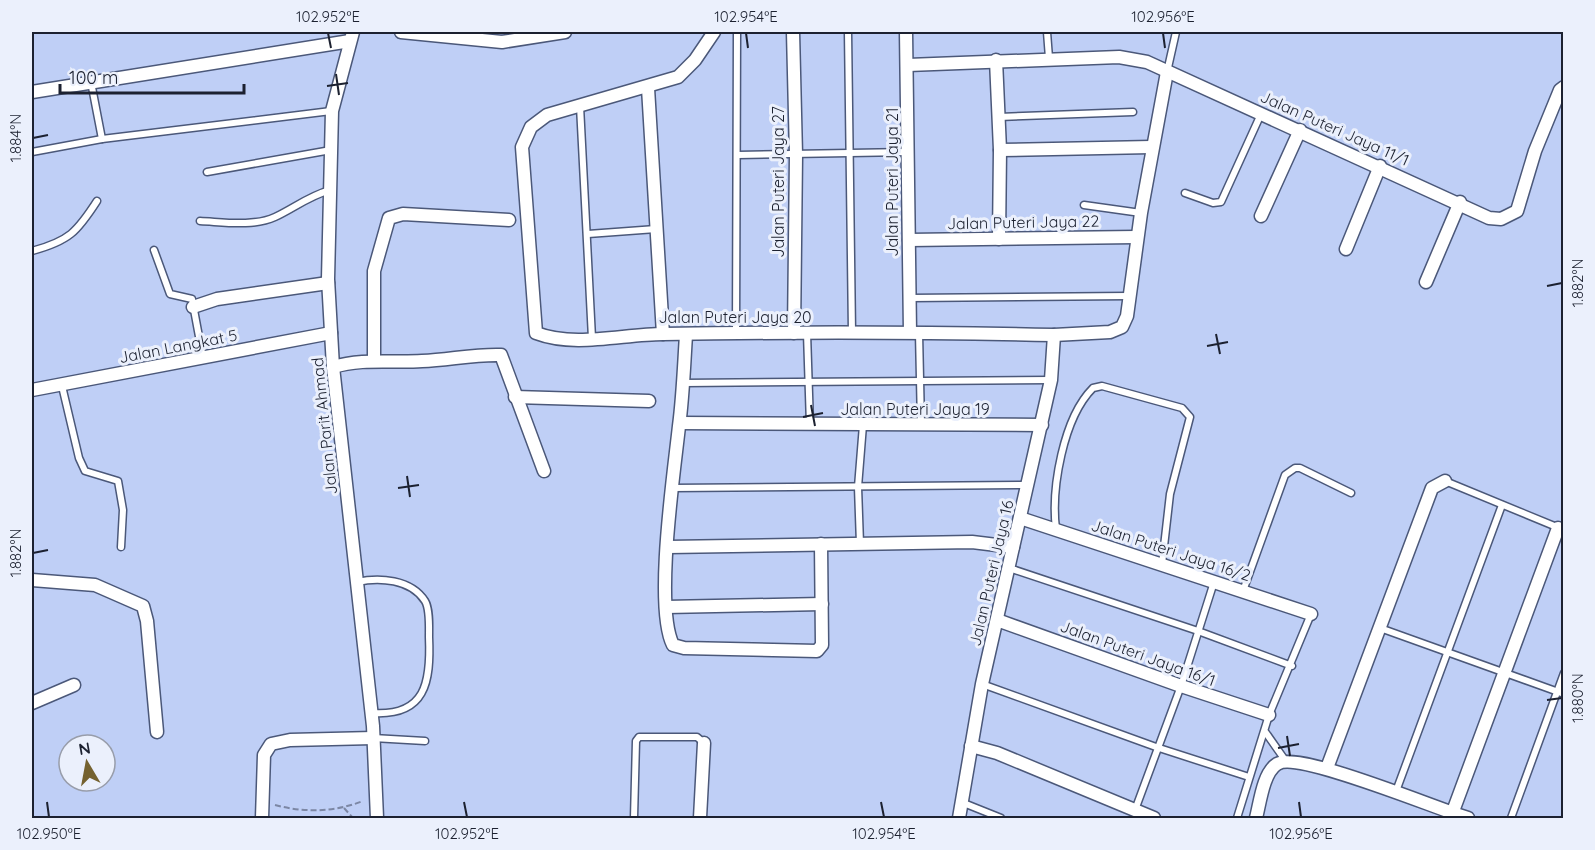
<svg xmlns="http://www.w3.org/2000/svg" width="1595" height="850" viewBox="0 0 1595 850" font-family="Quicksand,sans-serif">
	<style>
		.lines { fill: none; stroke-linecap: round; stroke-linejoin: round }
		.lane-casing { stroke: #4b5879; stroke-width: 9 }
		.street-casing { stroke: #4b5879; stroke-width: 15 }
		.path { stroke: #7c87a4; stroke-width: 2; stroke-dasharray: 6 3; stroke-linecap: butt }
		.lane { stroke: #fff; stroke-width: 6 }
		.street { stroke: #fff; stroke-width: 12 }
		.ticks { fill: none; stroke: #1c2130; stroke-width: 2 }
		.labels { text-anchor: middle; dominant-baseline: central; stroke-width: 6; stroke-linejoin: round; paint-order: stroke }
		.street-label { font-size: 16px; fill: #1c2130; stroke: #ebf0fc }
		.neatline { fill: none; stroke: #1c2130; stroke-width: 2 }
		.ticks-label { font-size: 15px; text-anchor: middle; fill: #1c2130 }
	</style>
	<rect width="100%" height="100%" fill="#bfcff6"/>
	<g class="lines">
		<g class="lane-casing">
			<g id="lane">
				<path d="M848 32 852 333"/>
				<path d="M1047 32 1049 58"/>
				<path d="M1167 72 1176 32"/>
				<path d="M91 82 102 139"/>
				<path d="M580 106 592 338"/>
				<path d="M999 117 1133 112"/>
				<path d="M32 152 102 139 331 111"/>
				<path d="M738 155 908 152"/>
				<path d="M207 172 331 150"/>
				<path d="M1185 193 1213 203 1221 202 1261 114"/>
				<path d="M1084 205 1141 213"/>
				<path d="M200 221C223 222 253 227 275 217 294 208 309 196 330 190"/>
				<path d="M588 234 656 229"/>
				<path d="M154 250 170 294 192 299 203 358"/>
				<path d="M32 251C69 241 77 232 97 201"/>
				<path d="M910 298 1129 296"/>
				<path d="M807 333 810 425"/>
				<path d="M919 333 921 425"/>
				<path d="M736 334 737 32"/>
				<path d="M684 383 1051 380"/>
				<path d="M62 386 79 458 85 471 118 481 123 510 121 547"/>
				<path d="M1445 481 1564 530"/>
				<path d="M672 488 1028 485"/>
				<path d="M1056 529C1051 489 1063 418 1093 388L1102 386 1182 408 1190 417 1170 494 1162 564"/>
				<path d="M860 544 858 487 863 425"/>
				<path d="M1009 568 1198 631 1292 666"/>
				<path d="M357 582C379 577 411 579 425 601 430 609 429 627 429 637 431 682 426 717 371 713"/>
				<path d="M1243 591 1285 475 1295 468H1300L1351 493"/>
				<path d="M1380 628 1564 694"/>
				<path d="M982 684 1156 747 1249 777"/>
				<path d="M1266 733 1285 760"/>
				<path d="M373 738 425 741"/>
				<path d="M1395 794 1502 505"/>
				<path d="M961 802 1001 818"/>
				<path d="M1135 810 1181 686 1214 582"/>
				<path d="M634 818 636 741 639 737H697L704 743"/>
				<path d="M1237 818 1269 715 1311 614"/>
				<path d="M1511 818 1564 673"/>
			</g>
		</g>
		<g class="street-casing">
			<g id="street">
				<path d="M353 32 332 111 328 279 333 367 373 726 377 818"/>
				<path d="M401 32 502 42 565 32"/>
				<path d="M714 32 695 60 678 77 547 115 531 127 522 147 536 333C575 348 623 334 663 334 793 332 924 332 1054 335L1110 332 1122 327 1127 316 1141 213 1167 72"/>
				<path d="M793 32 796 155 794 333"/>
				<path d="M906 32 910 332"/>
				<path d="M996 60 1000 150 999 239"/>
				<path d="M908 65 1119 57 1147 62 1489 218 1501 219 1517 211 1535 151 1560 90 1564 87"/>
				<path d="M648 88 663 334"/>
				<path d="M32 92 350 41"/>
				<path d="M1000 150 1151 147"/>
				<path d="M1261 216 1300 130"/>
				<path d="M909 240 1136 237"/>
				<path d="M1346 249 1380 166"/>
				<path d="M1426 282 1460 202"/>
				<path d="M193 307 217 299 328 283"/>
				<path d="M686 335C684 365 683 396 679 426 674 473 654 607 673 645L684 648 817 651 822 645 821 544"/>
				<path d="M374 361V271L389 218 403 214 509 220"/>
				<path d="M333 367C362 358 392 363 422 361 449 360 474 354 501 355L544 471"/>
				<path d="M32 390 331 333"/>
				<path d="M515 397 649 401"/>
				<path d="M680 423 1042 425"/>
				<path d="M1020 518 1311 614"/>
				<path d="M668 547 972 542 1013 547"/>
				<path d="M32 580 95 585 143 606 147 621 157 732"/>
				<path d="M666 607 822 604"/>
				<path d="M997 620 1181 686 1269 715"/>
				<path d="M32 703 74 685"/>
				<path d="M971 746 997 753 1154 818"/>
				<path d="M1327 768 1432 488 1445 481"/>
				<path d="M1452 814 1558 528"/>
				<path d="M262 818 264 755 271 744 290 740 373 738"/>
				<path d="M700 818 704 743"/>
				<path d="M959 818 982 684 1051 380 1054 335"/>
				<path d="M1256 818C1260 803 1263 773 1277 764 1297 750 1437 809 1468 818"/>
			</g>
		</g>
		<g class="path">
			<path d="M275 805C305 813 335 812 363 801"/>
			<path d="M344 808 353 818"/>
		</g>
		<use href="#lane" class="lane"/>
		<use href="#street" class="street"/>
	</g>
	<path class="ticks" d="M328 33 331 48M746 33 748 48M1163 33 1165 48M336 74 339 95M327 86 348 83M33 138 48 135M1547 286 1562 283M1216 334 1220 354M1207 346 1228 342M811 405 815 426M803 417 823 413M407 476 410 497M398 488 419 485M33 553 48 550M1547 700 1562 698M1287 736 1290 756M1278 748 1299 744M47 802 49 817M464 802 467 817M881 802 884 817M1299 802 1301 817"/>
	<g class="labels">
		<g class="street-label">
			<text transform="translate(1335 128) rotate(24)">Jalan Puteri Jaya 11/1</text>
			<text transform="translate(778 182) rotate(-90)">Jalan Puteri Jaya 27</text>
			<text transform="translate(892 182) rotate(-90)">Jalan Puteri Jaya 21</text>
			<text transform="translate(1023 222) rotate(-1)">Jalan Puteri Jaya 22</text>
			<text x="735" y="317">Jalan Puteri Jaya 20</text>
			<text transform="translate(178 346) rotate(-11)">Jalan Langkat 5</text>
			<text x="915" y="409">Jalan Puteri Jaya 19</text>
			<text transform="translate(324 426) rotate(-96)">Jalan Parit Ahmad</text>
			<text transform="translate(1171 550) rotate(18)">Jalan Puteri Jaya 16/2</text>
			<text transform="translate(991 573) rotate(-77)">Jalan Puteri Jaya 16</text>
			<text transform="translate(1138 653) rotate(20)">Jalan Puteri Jaya 16/1</text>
		</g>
	</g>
	<rect width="1595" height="850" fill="none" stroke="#ebf0fc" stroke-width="66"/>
	<g transform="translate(87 763) rotate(350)"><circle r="28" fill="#ebf0fc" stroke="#989daa" stroke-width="1.5"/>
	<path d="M0-4.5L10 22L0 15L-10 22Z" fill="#756230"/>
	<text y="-9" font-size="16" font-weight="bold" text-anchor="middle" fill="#1c2130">N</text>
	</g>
	<path d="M60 84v9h184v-9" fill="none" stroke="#1c2130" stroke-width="3"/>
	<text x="69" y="84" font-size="18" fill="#1c2130" stroke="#ebf0fc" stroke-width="4.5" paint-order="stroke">100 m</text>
	<rect x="33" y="33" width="1529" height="784" class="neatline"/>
	<g class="ticks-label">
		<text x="328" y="22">102.952°E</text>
		<text x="746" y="22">102.954°E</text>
		<text x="1163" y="22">102.956°E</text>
		<text transform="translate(16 138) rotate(-90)" y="5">1.884°N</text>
		<text transform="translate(1578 283) rotate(-90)" y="5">1.882°N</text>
		<text transform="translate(16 553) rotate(-90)" y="5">1.882°N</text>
		<text transform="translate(1578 698) rotate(-90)" y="5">1.880°N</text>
		<text x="49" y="839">102.950°E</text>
		<text x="467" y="839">102.952°E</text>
		<text x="884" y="839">102.954°E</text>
		<text x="1301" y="839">102.956°E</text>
	</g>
</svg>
